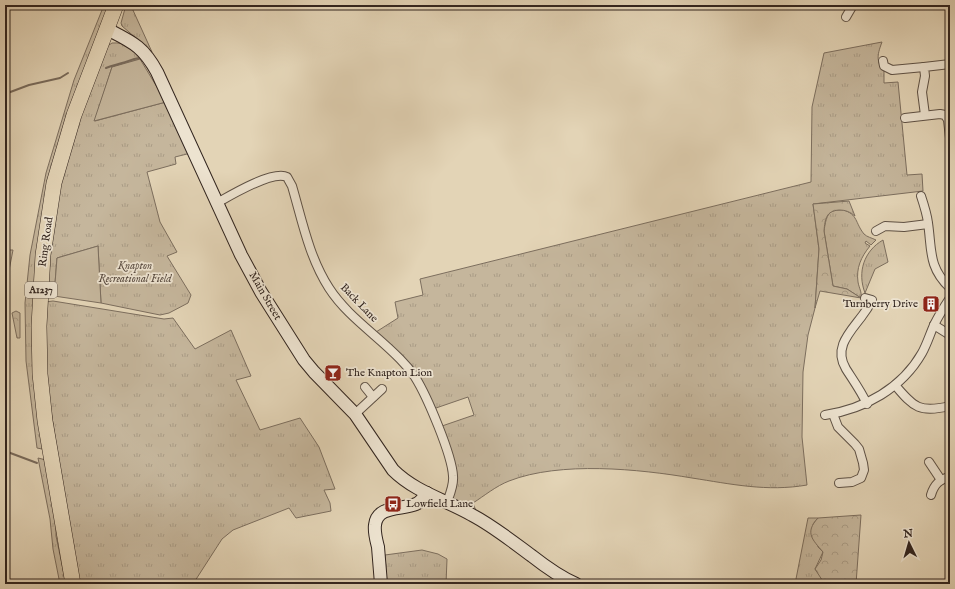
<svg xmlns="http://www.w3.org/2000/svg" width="955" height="589" viewBox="0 0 955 589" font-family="'IM FELL English',serif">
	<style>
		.grass { fill: url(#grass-tufts); stroke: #7c6e5e }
		.forest { fill: url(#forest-crowns); stroke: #7c6e5e }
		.garden { fill: #c5b69c; stroke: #7c6e5e }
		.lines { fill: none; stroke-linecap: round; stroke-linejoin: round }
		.stream { stroke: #786a5b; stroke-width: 2 }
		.street-casing { stroke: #5e5145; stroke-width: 10 }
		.secondary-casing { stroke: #32251f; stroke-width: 14 }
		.highway-casing { stroke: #32251f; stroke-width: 16 }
		.street { stroke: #ede3d0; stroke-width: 8 }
		.secondary { stroke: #ede3d0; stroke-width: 12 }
		.highway { stroke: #e3d4b6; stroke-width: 15 }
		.labels { text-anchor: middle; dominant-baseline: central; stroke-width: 3.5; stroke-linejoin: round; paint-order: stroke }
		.shield { fill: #ede3d0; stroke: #6a5e54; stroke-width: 1 }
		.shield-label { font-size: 10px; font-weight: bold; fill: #32251f }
		.street-label { font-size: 11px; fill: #32251f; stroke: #ede3d0 }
		.park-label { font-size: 11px; font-style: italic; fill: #57493e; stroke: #ede3d0 }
		.poi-label { font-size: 11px; fill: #32251f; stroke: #ede3d0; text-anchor: start }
	</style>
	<defs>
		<pattern id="grass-tufts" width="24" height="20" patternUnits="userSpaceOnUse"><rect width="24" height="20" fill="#c5b69c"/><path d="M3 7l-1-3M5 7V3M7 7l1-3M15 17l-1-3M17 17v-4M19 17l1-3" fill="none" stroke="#aa9c86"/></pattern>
		<pattern id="forest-crowns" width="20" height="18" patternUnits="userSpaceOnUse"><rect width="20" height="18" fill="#c5b69c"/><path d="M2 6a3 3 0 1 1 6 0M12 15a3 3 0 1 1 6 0" fill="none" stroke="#aa9c86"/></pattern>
	</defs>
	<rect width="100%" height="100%" fill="#e3d4b6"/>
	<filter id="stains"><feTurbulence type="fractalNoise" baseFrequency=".005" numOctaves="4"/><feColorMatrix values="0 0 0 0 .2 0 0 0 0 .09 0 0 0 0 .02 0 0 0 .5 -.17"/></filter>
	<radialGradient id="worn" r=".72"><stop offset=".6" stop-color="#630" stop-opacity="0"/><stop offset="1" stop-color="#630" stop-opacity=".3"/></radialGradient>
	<g class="grass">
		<path d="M104 5H112L44 215V447L42 449 37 448 26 361 25 303 30 255 46 173 74 80Z"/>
		<path d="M126 5H133L132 8 152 52 122 26 121 23Z"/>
		<path d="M882 42C878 53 875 61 884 70V83L898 82 907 175 922 174 923 191 813 204 819 249 815 308 808 335 803 372 802 437 807 485C767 492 731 484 692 478 639 469 560 461 509 481 496 486 484 496 473 503L476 511 452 498 442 426 474 415 468 397 436 408 434 406 399 352 376 332 398 318 395 302 423 295 420 279 811 182 812 107 824 53Z"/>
		<path d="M112 43C126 42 133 48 140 59L112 67 95 121 166 102 191 153 175 157 176 164 147 172 160 222 177 252 167 256 191 295 188 303 169 313 160 315 101 303 98 246 57 258 54 296H46L55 208 65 164 96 71 106 47Z"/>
		<path d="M843 210C858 214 855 223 864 234 867 237 872 238 876 240L871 245 866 241 865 243 870 246C861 257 856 268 858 282 859 288 862 292 861 298L847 289 833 286 824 231C825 225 826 213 833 211 836 210 840 210 843 210Z"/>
		<path d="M883 240 888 262 875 269 865 293C857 272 864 251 883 240Z"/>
		<path d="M53 301 164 319 173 318 195 349 231 330 251 376 236 380 260 430 300 418 319 447 335 489 324 490 330 503 331 511 296 518 289 508 233 530 222 539 193 584H78L46 379 45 302Z"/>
		<path d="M38 458 46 460 56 517V536L66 584H60L53 549 50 519Z"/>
		<path d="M808 518H818L813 524 818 547 823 552 815 569 826 584H795Z"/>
		<path d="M422 550 438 554 447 559 446 584H387L385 555Z"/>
	</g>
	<g class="forest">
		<path d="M849 201 855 216C850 212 846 210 839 210 826 211 825 219 824 231L833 286 847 289 861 298 820 291 815 308 819 249 813 204Z"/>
		<path d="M5 250H13L5 291Z"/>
		<path d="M16 311 20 313V338H17L12 313Z"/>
		<path d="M861 515 856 584 824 583 815 569 821 560 823 552C813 540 804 533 818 518Z"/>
	</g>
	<g class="garden">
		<path d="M140 59 166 102 94 121 112 67Z"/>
		<path d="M98 246 101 303 54 296 57 258Z"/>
	</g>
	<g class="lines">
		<g class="stream">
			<path d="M106 68C113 65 116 65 122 63 129 61 132 59 139 58"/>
			<path d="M5 94 29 85 60 78 68 73"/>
			<path d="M5 451 37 463"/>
		</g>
		<g class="street-casing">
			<g id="street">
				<path d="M846 17 853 5"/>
				<path d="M883 61 884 66 892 70 924 67"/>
				<path d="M925 115 922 92 925 76 924 67 950 64"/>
				<path d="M905 118 940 114 945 115 948 120 950 138"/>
				<path d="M921 196C924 205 927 214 928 223 932 250 928 267 950 288"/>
				<path d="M217 203C231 195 273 170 287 177L292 186C302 220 309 257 329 288 347 316 377 335 400 359 405 364 411 371 415 377 427 396 452 455 453 476 454 485 450 494 447 502"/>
				<path d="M876 231 885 226 904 227 928 224"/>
				<path d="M865 298 872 300C869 306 866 311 862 316 850 332 833 348 846 369 853 380 861 391 867 404"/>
				<path d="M934 325 950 335"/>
				<path d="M895 385C914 408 920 413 950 406"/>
				<path d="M365 387 373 397"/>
				<path d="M355 414 382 389"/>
				<path d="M833 414 838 427 855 444 859 449 863 463 864 470 861 478 852 482 839 483"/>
				<path d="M825 415C865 409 902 388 922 353 927 344 930 334 934 325 939 315 944 307 950 298"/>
				<path d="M929 462 941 480"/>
				<path d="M931 495C934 485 939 479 950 477"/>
			</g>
		</g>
		<g class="secondary-casing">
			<g id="secondary">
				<path d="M107 29C132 42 143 46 157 72L241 255 261 292 304 360 314 372 355 414 393 470C415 492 446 500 472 515 493 526 513 542 532 556 546 567 560 577 576 584"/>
				<path d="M381 584C380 572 379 559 378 547 376 539 374 532 375 525 377 505 402 510 416 504 421 502 424 497 427 493"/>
			</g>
		</g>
		<g class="highway-casing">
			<path id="highway" d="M73 584 45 421 40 374 39 326 43 255 54 183 74 115 116 5"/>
		</g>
		<use href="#street" class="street"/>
		<use href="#secondary" class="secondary"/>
		<use href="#highway" class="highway"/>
	</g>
	<defs>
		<g id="building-square" transform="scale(0.9)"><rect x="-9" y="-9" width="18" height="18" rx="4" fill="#8f2418" stroke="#ede3d0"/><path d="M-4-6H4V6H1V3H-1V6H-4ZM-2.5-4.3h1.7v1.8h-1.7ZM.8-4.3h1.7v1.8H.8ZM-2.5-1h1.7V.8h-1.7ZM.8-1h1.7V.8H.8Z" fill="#fff"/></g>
		<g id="bar-square" transform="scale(0.9)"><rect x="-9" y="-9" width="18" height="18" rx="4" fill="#8f2418" stroke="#ede3d0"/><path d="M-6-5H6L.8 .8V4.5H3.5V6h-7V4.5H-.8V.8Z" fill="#fff"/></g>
		<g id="bus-square" transform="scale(0.9)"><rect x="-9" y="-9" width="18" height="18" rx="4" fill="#8f2418" stroke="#ede3d0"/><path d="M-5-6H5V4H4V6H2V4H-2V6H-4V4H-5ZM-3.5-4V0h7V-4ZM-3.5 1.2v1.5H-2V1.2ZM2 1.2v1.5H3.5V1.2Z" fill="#fff"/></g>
	</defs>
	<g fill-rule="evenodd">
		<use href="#building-square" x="931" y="304"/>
		<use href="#bar-square" x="333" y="373"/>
		<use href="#bus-square" x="393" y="504"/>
	</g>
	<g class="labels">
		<rect class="shield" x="25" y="282" width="32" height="16" rx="3"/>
		<g class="shield-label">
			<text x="41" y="290">A1237</text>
		</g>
		<g class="street-label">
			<text transform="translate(46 242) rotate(-82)">Ring Road</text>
			<text transform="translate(265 296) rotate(60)">Main Street</text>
			<text transform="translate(359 303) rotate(46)">Back Lane</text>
		</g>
		<g class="park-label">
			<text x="135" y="266">Knapton<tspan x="135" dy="13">Recreational Field</tspan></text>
		</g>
		<g class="poi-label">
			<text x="918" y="304" text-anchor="end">Turnberry Drive</text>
			<text x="346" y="373">The Knapton Lion</text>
			<text x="406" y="504">Lowfield Lane</text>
		</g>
	</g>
	<rect width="955" height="589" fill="none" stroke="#e3d4b6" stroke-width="20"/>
	<rect x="6" y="6" width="943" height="577" fill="none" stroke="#32251f" stroke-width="2"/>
	<rect x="10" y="10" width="935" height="569" fill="none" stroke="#32251f"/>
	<g transform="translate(909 543) rotate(355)" stroke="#ede3d0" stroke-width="3" paint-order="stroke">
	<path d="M0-3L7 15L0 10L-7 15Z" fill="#32251f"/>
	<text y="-6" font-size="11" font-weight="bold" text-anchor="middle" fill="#32251f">N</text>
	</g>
	<rect width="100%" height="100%" filter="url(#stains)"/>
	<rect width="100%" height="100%" fill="url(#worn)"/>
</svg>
